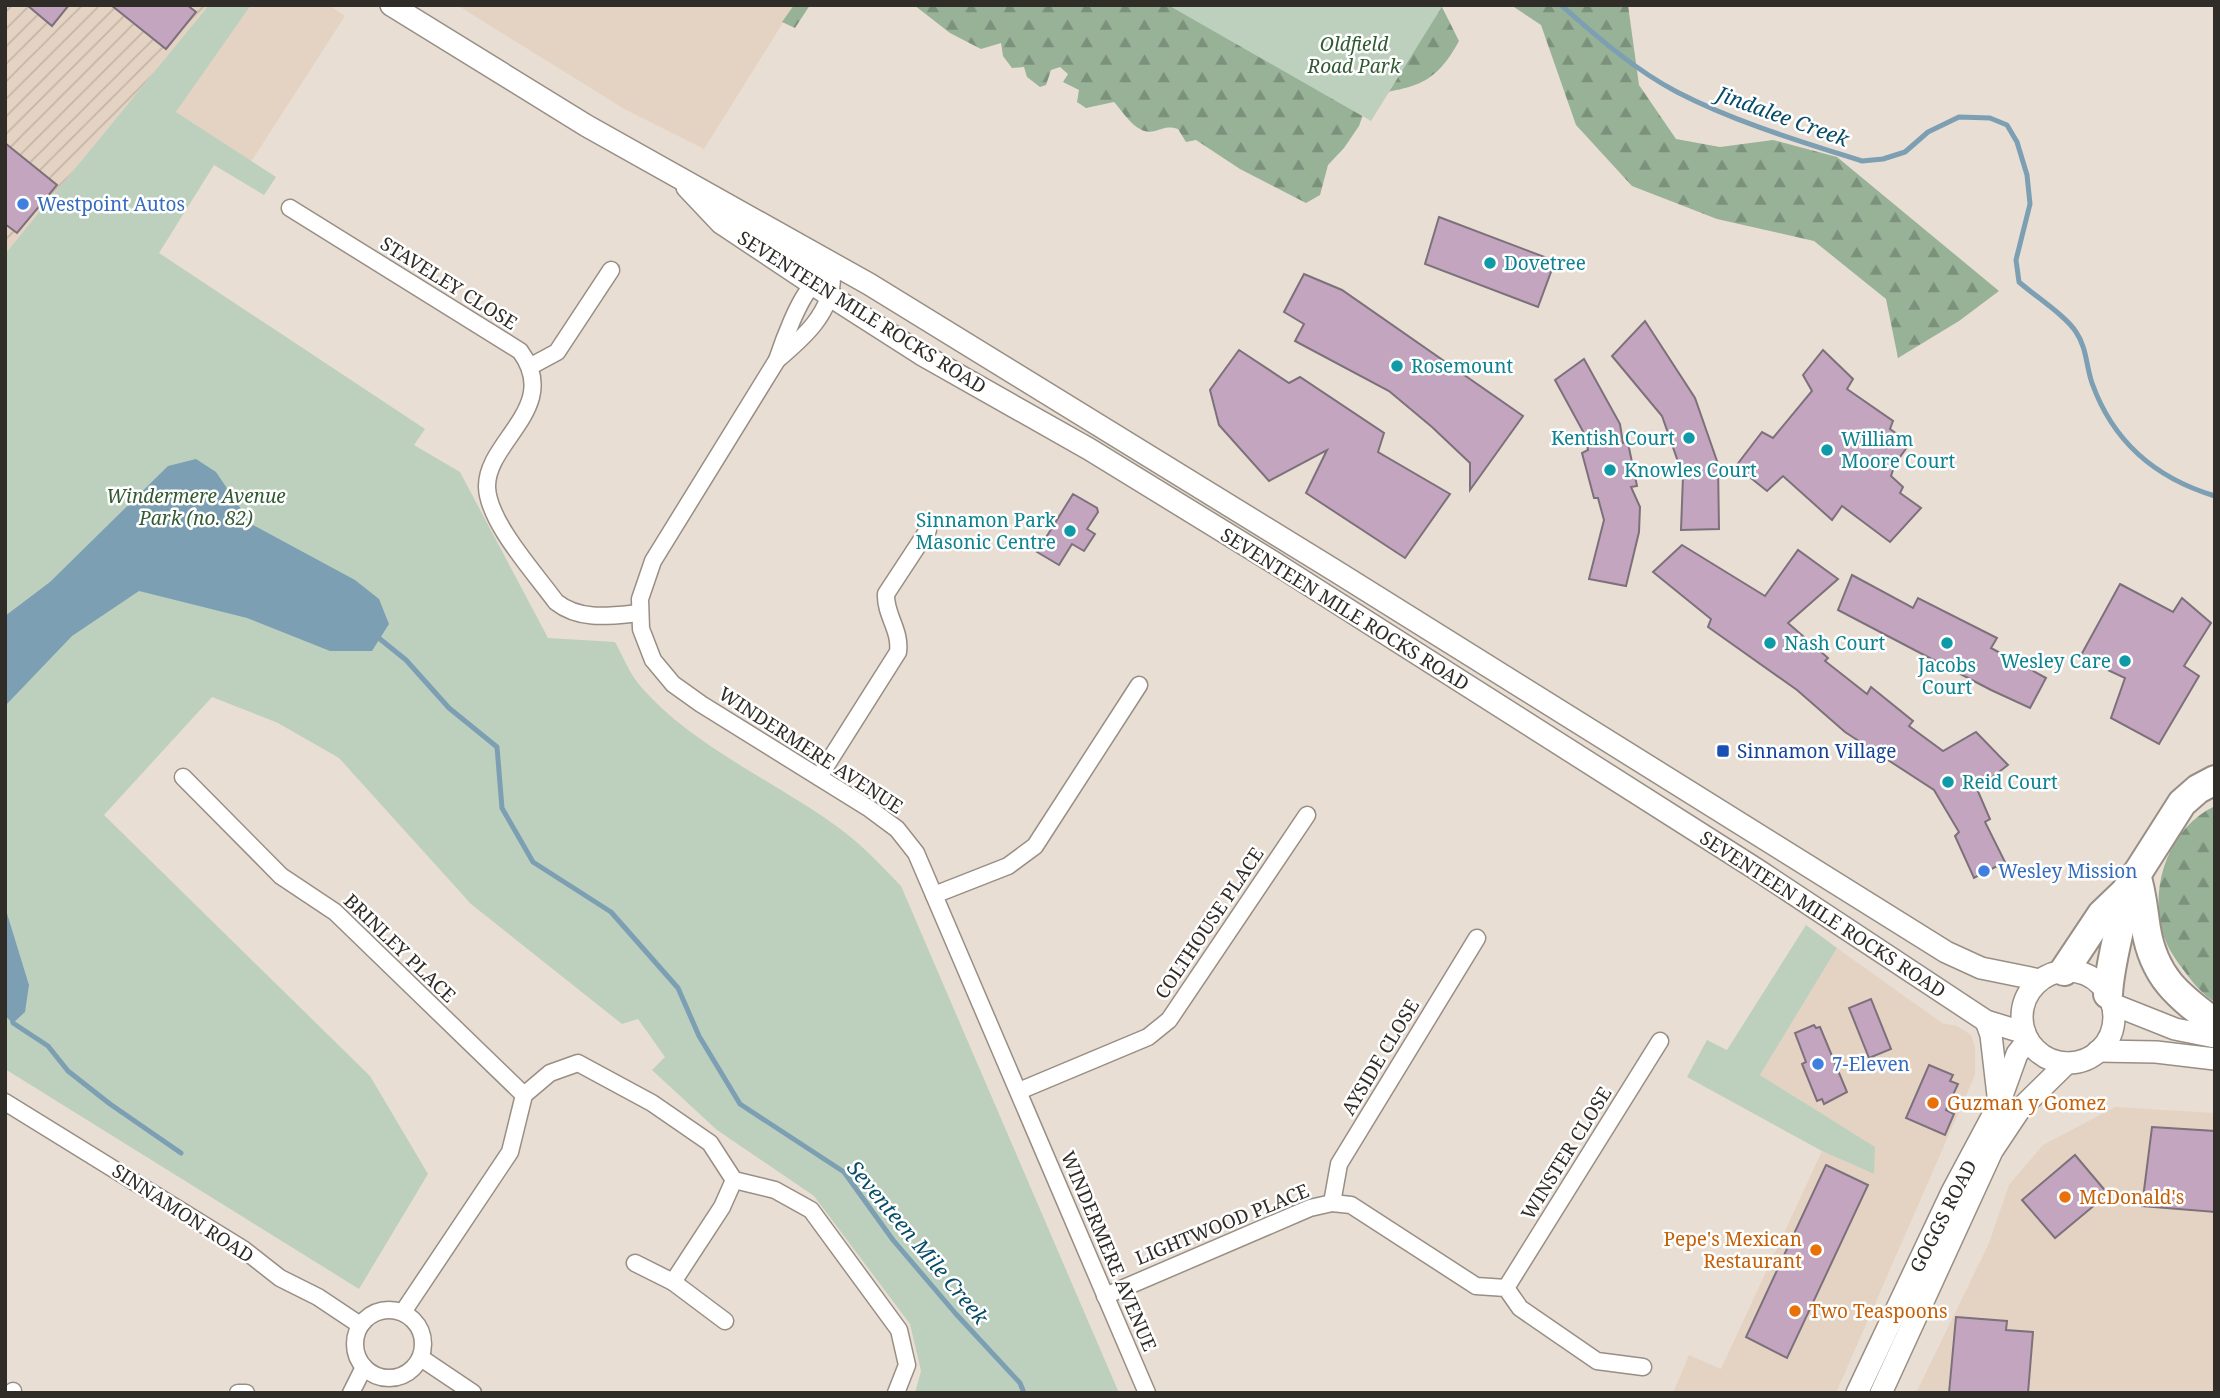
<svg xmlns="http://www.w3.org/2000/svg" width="2220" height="1398" viewBox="0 0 2220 1398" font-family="'Noto Serif',serif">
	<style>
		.built { fill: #e4d3c3 }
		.industrial { fill: url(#industrial-furrows) }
		.forest { fill: url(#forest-firs) }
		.green { fill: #bdd0bd }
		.water { fill: #7c9fb3 }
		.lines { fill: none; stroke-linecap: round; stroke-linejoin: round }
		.stream { stroke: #7c9fb3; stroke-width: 5 }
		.building { fill: #c3a5bf; stroke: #7c717b; stroke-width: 2 }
		.minor-casing { stroke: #988e84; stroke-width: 19 }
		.secondary-casing { stroke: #988e84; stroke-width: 24 }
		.motorway-casing { stroke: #988e84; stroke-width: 32 }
		.minor { stroke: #fff; stroke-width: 16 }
		.secondary { stroke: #fff; stroke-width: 21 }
		.motorway { stroke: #fff; stroke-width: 28 }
		.shop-dot { fill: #3f7fe0; stroke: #fff; stroke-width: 2.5 }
		.culture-dot { fill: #0f9aa8; stroke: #fff; stroke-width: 2.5 }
		.transit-dot { fill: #1a4fb4; stroke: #fff; stroke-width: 2.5 }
		.food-dot { fill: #e8710a; stroke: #fff; stroke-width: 2.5 }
		.labels { text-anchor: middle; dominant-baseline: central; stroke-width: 5; stroke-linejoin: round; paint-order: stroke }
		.park-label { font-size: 19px; font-style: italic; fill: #315a32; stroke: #fff }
		.shop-label { font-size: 19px; fill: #366cbe; stroke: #fff; text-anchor: start }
		.culture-label { font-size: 19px; fill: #0d838f; stroke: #fff; text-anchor: start }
		.street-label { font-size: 19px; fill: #302c27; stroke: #fff }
		.transit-label { font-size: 19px; fill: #164399; stroke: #fff; text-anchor: start }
		.food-label { font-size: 19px; fill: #c56008; stroke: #fff; text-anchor: start }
		.water-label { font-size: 21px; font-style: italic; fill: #064c69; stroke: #fff }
	</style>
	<defs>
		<pattern id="industrial-furrows" width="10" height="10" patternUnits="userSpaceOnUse" patternTransform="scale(1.75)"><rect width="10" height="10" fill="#e4d3c3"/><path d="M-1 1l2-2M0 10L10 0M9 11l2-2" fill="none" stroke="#c4b5a8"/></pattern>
		<pattern id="forest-firs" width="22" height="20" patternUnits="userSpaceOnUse" patternTransform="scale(1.75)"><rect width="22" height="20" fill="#97b297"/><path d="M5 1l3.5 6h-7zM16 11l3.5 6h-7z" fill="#7c917b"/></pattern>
	</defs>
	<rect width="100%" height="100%" fill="#e9ded3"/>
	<g class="built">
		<path d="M251 5H329L345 16 251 162 176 112Z"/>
		<path d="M457 5H794L704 149 626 110Z"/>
		<path d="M1837 948 1942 1023 1957 1026 1971 1035 1975 1046V1075L1836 1393H1673L1689 1355 1721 1369 1822 1151 1874 1174V1147L1760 1075Z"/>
		<path d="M2115 1107 2215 1113V1393H1916L1989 1243 2009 1185 2043 1145Z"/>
	</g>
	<path class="industrial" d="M5 5H209L5 254Z"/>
	<g class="forest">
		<path d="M794 5H810L795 28 782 22Z"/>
		<path d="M914 5H1441L1459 41C1435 85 1416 87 1370 95L1359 126 1344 148 1328 165 1320 195 1306 203 1240 169 1196 140 1186 142 1178 129C1167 126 1166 128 1155 131 1137 136 1125 114 1114 102L1086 108 1077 102 1079 90 1063 82 1068 74 1060 67 1051 70 1046 85 1040 87 1027 77 1024 67 1012 68 1003 56 1001 43 981 49 950 33Z"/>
		<path d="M1511 5H1628L1639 85 1676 139 1720 147 1773 140 1837 157 1999 291 1959 321 1898 358 1886 299 1814 241 1717 219 1632 186 1576 125 1541 25Z"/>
		<path d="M2215 806V1002C2203 995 2193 983 2185 972 2175 959 2166 946 2162 930 2150 883 2170 827 2215 806Z"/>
	</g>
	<g class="green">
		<path d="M209 5H251L176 112 276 177 264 195 214 165 159 253 425 429 414 445 460 472 548 638 615 642C623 656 630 675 642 688 694 747 776 782 839 828 862 845 881 865 901 886L1119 1393H915L921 1371 910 1324 814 1196 717 1130 652 1070 665 1057 638 1019 622 1024 471 904 339 758 278 723 212 697 104 815 370 1076 428 1174 359 1289 5 1069V254Z"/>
		<path d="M1168 5H1443L1371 121Z"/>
		<path d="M1806 925 1837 948 1760 1075 1875 1147 1874 1174 1822 1151 1687 1077 1707 1040 1727 1050Z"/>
	</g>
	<g class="water">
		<path d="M196 459 216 472 251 524 355 580 379 599 389 624 372 651H330L247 618 139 591 72 636 5 706V616L50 582 168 466Z"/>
		<path d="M5 907 29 985 25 1012 13 1023 5 1016Z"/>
	</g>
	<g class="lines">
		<g class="stream">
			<path d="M1561 5C1596 36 1635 70 1677 92 1735 122 1799 141 1862 161L1883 159 1905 152 1928 132 1959 117 1990 118 2007 125 2017 142 2027 175 2030 204 2016 260 2019 282C2035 296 2066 316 2076 332 2087 348 2086 366 2092 383 2113 442 2155 478 2215 496"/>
			<path d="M375 635 406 660 449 708 497 747 502 808 533 862 611 912 678 988 699 1036 740 1104 844 1172 893 1240 956 1314 1020 1383 1024 1393"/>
			<path d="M12 1016 13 1023 48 1046 68 1071 110 1104 181 1153"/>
		</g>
	</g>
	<g class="building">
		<path d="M27 5H69L52 26Z"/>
		<path d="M111 5H187L196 12 166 49Z"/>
		<path d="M5 143 57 185 17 233 5 224Z"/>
		<path d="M1439 217 1555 261 1538 307 1425 264Z"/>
		<path d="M1304 274 1342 290 1523 416 1470 490V463L1432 427 1389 391 1295 341 1304 324 1284 312Z"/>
		<path d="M1645 321 1695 398 1718 464 1719 529 1681 530 1683 476 1662 416 1612 356Z"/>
		<path d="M1239 350 1289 383 1300 377 1384 433 1378 452 1450 494 1405 558 1306 493 1327 450 1269 481 1219 425 1210 390Z"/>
		<path d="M1823 350 1853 379 1847 389 1893 421 1890 429 1910 443 1895 464 1891 476 1903 487 1900 493 1921 508 1890 542 1842 506 1832 520 1783 476 1767 491 1736 466 1762 432 1773 438 1812 391 1803 375Z"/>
		<path d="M1584 359 1620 424 1623 443H1628L1637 486 1631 487 1640 507 1639 532 1626 586 1589 579 1604 520 1598 498H1594L1582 453 1588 450 1585 435 1555 380Z"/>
		<path d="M1073 494 1097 508 1098 512 1087 529 1095 534 1084 551 1072 544 1059 565 1037 552Z"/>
		<path d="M1682 545 1765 596 1798 550 1838 579 1788 623 1828 658 1825 661 1867 694 1871 687 1913 721 1909 726 1943 751 1976 732 2008 765 1977 789 1990 819 1985 822 2005 862 1974 878 1955 836 1959 832 1934 790 1845 732 1797 690 1708 627 1711 619 1653 572Z"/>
		<path d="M1852 575 1913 608 1918 598 1997 638 1991 648 2046 678 2030 708 1991 690 1838 610Z"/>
		<path d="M2120 584 2173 612 2182 598 2211 623 2184 666 2199 676 2159 744 2111 718 2125 678 2080 657Z"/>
		<path d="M1871 999 1891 1049 1869 1058 1849 1008Z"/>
		<path d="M1814 1025 1816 1028 1820 1027 1847 1092 1824 1104 1822 1099 1817 1101 1802 1064 1806 1062 1795 1033Z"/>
		<path d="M1929 1065 1953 1075 1950 1081 1958 1084 1946 1110 1954 1114 1945 1135 1906 1118Z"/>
		<path d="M2152 1127 2215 1131V1212L2142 1206Z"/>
		<path d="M2075 1155 2108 1194 2055 1238 2022 1200Z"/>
		<path d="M1826 1165 1868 1185 1787 1358 1746 1337Z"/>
		<path d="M1956 1317 2007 1321 2006 1330 2033 1332 2028 1393H1949Z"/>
	</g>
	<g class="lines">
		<g class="minor-casing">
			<g id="minor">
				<path d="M290 208 520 351C562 407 486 441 487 487 488 522 535 573 556 602 580 621 610 616 639 613"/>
				<path d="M741 216 755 233 832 277C832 313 803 338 777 360"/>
				<path d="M839 266C830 280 824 276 813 285 799 298 783 342 777 360L653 561 640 599 641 629 653 660 673 684 701 704 870 809 897 829 916 853 1147 1393"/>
				<path d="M531 366 557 352 611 270"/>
				<path d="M183 777 281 876 335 912 524 1095"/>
				<path d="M819 777 898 652C901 630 885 615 886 594L928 530"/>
				<path d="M934 895 1008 866 1035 846 1139 685"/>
				<path d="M1019 1091 1148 1037 1169 1020 1307 815"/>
				<path d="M5 1102 243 1249 280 1278 318 1297 360 1325"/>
				<path d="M1332 1203 1339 1164 1477 938"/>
				<path d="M635 1263 673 1282 725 1321"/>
				<path d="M673 1282 722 1207 734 1180"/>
				<path d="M1506 1288 1660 1041"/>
				<path d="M1105 1296 1310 1208 1332 1203 1351 1205 1476 1286 1506 1288 1520 1308 1597 1361 1643 1367"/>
				<circle cx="389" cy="1344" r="34"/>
				<path d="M403 1312 510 1152 524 1095 550 1073 578 1063 652 1103 710 1143 734 1180 775 1190 811 1210 899 1330 907 1365 896 1393"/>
				<path d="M421 1358 473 1393"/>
				<path d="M11 1393 13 1391"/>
				<path d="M238 1393H246"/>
				<path d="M351 1393 364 1367"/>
			</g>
		</g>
		<g class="secondary-casing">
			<g id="secondary">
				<path d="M391 5 587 126 869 284 1334 570 1946 952 1981 968 2040 980"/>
				<path d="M687 187 721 223 832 297 921 354 1089 449 1273 562 1756 869 1986 1021 2025 1033"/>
				<circle cx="2068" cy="1017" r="46"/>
				<path d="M2112 1004 2175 1029 2215 1037"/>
				<path d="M1986 1021 1991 1035 1999 1104"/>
				<path d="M2098 1051 2156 1052 2215 1059"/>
				<path d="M1857 1393 1952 1192 1999 1104 2017 1054 2028 1040"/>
				<path d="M1881 1393 1992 1151 2020 1109 2067 1063"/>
			</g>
		</g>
		<g class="motorway-casing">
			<g id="motorway">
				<path d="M2136 875C2142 893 2143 910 2146 929 2154 977 2178 996 2215 1023"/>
				<path d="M2064 971 2102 914 2126 891 2182 803 2198 789 2215 780"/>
				<path d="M2108 994C2110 959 2122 927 2126 891"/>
			</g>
		</g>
		<use href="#minor" class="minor"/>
		<use href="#secondary" class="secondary"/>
		<use href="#motorway" class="motorway"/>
	</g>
	<g class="shop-dot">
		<circle cx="23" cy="204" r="7"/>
		<circle cx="1984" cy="871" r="7"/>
		<circle cx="1818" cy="1064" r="7"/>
	</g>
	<g class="culture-dot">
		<circle cx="1490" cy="263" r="7"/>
		<circle cx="1397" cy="366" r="7"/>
		<circle cx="1689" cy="438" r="7"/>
		<circle cx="1827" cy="450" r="7"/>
		<circle cx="1610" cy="470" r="7"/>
		<circle cx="1070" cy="531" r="7"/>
		<circle cx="1770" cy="643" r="7"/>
		<circle cx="1947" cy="643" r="7"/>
		<circle cx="2125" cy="661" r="7"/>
		<circle cx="1948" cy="782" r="7"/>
	</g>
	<rect class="transit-dot" x="1716" y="744" width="14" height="14" rx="3.5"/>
	<g class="food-dot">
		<circle cx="1933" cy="1103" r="7"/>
		<circle cx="2065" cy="1197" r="7"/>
		<circle cx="1816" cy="1250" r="7"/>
		<circle cx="1795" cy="1311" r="7"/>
	</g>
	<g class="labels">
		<g class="park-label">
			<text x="1354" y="44">Oldfield<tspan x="1354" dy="22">Road Park</tspan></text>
			<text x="196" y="496">Windermere Avenue<tspan x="196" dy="22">Park (no. 82)</tspan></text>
		</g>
		<g class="shop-label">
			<text x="37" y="204">Westpoint Autos</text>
			<text x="1998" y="871">Wesley Mission</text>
			<text x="1832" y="1064">7-Eleven</text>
		</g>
		<g class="culture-label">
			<text x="1504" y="263">Dovetree</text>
			<text x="1411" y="366">Rosemount</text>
			<text x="1675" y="438" text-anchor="end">Kentish Court</text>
			<text x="1841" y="439">William<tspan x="1841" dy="22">Moore Court</tspan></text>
			<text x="1624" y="470">Knowles Court</text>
			<text x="1056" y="520" text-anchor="end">Sinnamon Park<tspan x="1056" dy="22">Masonic Centre</tspan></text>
			<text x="1784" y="643">Nash Court</text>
			<text x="2111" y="661" text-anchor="end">Wesley Care</text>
			<text x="1947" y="665" text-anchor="middle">Jacobs<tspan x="1947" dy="22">Court</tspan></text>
			<text x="1962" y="782">Reid Court</text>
		</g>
		<g class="street-label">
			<text transform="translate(449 283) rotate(32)">STAVELEY CLOSE</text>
			<text transform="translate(862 312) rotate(32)">SEVENTEEN MILE ROCKS ROAD</text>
			<text transform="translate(1345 609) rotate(32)">SEVENTEEN MILE ROCKS ROAD</text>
			<text transform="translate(811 750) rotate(33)">WINDERMERE AVENUE</text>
			<text transform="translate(1823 914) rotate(33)">SEVENTEEN MILE ROCKS ROAD</text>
			<text transform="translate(1209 923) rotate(-56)">COLTHOUSE PLACE</text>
			<text transform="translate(400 948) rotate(44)">BRINLEY PLACE</text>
			<text transform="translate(1380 1057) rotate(-59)">AYSIDE CLOSE</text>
			<text transform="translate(1566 1153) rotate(-58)">WINSTER CLOSE</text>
			<text transform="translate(183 1213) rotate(33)">SINNAMON ROAD</text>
			<text transform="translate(1943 1216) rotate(-63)">GOGGS ROAD</text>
			<text transform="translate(1222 1224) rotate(-22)">LIGHTWOOD PLACE</text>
			<text transform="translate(1109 1251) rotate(67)">WINDERMERE AVENUE</text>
		</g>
		<g class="transit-label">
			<text x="1737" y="751">Sinnamon Village</text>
		</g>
		<g class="food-label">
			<text x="1947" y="1103">Guzman y Gomez</text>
			<text x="2079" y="1197">McDonald's</text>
			<text x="1802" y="1239" text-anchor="end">Pepe's Mexican<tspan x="1802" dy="22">Restaurant</tspan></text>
			<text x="1809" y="1311">Two Teaspoons</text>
		</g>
		<g class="water-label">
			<text transform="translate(1783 116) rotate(20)">Jindalee Creek</text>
			<text transform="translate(918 1242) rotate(50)">Seventeen Mile Creek</text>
		</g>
	</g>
	<rect width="2220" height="1398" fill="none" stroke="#302c27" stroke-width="14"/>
</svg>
